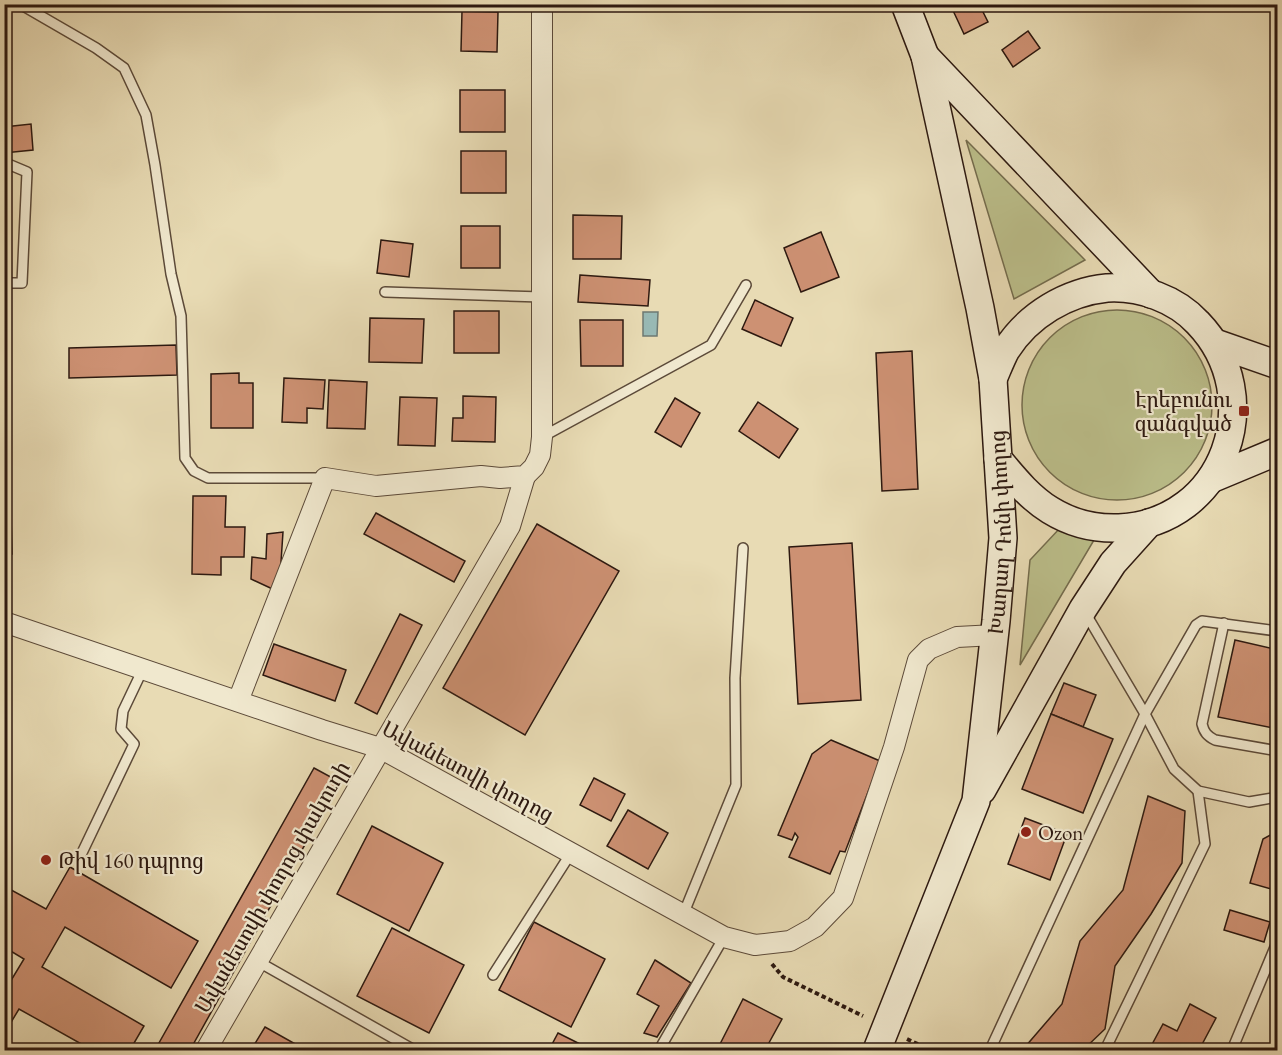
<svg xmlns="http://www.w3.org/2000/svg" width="1282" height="1055" viewBox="0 0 1282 1055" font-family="'EB Garamond','Noto Serif Armenian',serif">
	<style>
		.green { fill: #bbbe8a; stroke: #746c4d; stroke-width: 1.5 }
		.water { fill: #98b9b4; stroke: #6d7972; stroke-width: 1.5 }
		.building { fill: #cd9173; stroke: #2d1910; stroke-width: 1.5 }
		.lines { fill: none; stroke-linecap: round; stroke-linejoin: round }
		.lane-casing { stroke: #5c4a39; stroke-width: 12 }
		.street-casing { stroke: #5c4a39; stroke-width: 22 }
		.secondary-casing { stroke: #2d1910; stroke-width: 30 }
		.path { stroke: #2d1910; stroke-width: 4; stroke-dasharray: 4.5 3; stroke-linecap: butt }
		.lane { stroke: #f0e8ce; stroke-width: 9 }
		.street { stroke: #f0e8ce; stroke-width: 20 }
		.secondary { stroke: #f0e8ce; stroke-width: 27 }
		.poi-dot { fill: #8f2418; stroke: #f0e8ce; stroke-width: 2 }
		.labels { text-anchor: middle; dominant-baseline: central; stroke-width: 4.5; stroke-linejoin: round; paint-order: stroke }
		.poi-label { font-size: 21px; fill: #2d1910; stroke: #f0e8ce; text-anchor: start }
		.street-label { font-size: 21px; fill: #2d1910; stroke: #f0e8ce }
	</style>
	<rect width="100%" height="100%" fill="#e8dbb4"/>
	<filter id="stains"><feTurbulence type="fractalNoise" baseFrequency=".00333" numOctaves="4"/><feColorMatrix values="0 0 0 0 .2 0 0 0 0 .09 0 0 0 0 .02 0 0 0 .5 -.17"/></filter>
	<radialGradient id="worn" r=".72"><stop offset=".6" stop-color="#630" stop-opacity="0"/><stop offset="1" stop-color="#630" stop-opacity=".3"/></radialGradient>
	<g class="green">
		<path d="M966 140 1085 260 1014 299Z"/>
		<circle cx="1117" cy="405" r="95"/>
		<path d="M1060 528 1097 535 1020 665 1030 560Z"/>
	</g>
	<path class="water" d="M643 312H658L657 336H643Z"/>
	<g class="building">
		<path d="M950 4H979L988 22 964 34Z"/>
		<path d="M462 11 498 12 497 52 461 51Z"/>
		<path d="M1028 31 1040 48 1013 67 1002 50Z"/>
		<rect x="460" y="90" width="45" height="42"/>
		<path d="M31 124 33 150 4 153V127Z"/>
		<rect x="461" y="151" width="45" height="42"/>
		<path d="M4 195H7L9 270H4Z"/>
		<path d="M573 215 622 216 621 259H573Z"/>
		<rect x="461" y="226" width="39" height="42"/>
		<path d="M821 232 839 277 801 292 784 248Z"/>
		<path d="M381 240 413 244 409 277 377 273Z"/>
		<path d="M580 275 650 280 648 306 578 302Z"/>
		<path d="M755 300 793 318 781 346 742 329Z"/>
		<rect x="454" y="311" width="45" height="42"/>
		<path d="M370 318 424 319 422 363 369 362Z"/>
		<path d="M580 320H623V366H581Z"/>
		<path d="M176 345 177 375 69 378V348Z"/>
		<path d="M912 351 918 489 882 491 876 353Z"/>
		<path d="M4 361H7L12 554H4Z"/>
		<path d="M239 373V383H253V428H211V374Z"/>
		<path d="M284 378 325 380 323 409 307 408V423L282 422Z"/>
		<path d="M329 380 367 382 365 429 327 428Z"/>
		<path d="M463 396 496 397 495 442 452 441 453 418H463Z"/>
		<path d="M400 397 437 398 435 446 398 445Z"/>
		<path d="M675 398 700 413 681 447 655 432Z"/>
		<path d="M758 402 798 429 779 458 739 431Z"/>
		<path d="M193 496H226L225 527H245L244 557H221V575L192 574Z"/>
		<path d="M376 513 465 561 454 582 364 534Z"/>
		<path d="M537 524 619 571 525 735 443 688Z"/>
		<path d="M283 532 279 592 251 579 252 557 266 559 267 534Z"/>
		<path d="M852 543 861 700 798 704 789 547Z"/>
		<path d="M400 614 422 625 377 714 355 703Z"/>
		<path d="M1235 640 1278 650V729L1218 717Z"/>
		<path d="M274 644 346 670 335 701 263 675Z"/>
		<path d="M1064 683 1096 695 1083 727 1051 714Z"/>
		<path d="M1051 714 1113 739 1083 813 1022 789Z"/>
		<path d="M831 740 880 761 845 852 840 851 830 874 789 857 798 837 795 833 792 840 778 835 812 754Z"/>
		<path d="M314 768 340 782 190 1050H155Z"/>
		<path d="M594 778 625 794 611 821 580 805Z"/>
		<path d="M1148 796 1185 811 1182 863 1151 914 1115 966 1105 1029 1083 1050H1023L1025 1047 1062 1004 1080 941 1123 890Z"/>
		<path d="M628 810 668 833 648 869 607 846Z"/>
		<path d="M1025 818 1067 834 1050 880 1008 864Z"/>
		<path d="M372 826 443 863 409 931 337 894Z"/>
		<path d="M1276 832H1278V891L1250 883 1263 839Z"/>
		<path d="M70 867 198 941 171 988 65 927 42 967 144 1026 130 1050H92L19 1009 4 1034V992L24 959 4 947V886L46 909Z"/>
		<path d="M1230 910 1270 922 1264 942 1224 930Z"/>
		<path d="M534 922 605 959 571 1027 499 990Z"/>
		<path d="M392 928 464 965 429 1033 357 996Z"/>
		<path d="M655 960 691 983 657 1037 644 1033 659 1006 637 994Z"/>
		<path d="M743 999 782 1019 765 1050H717Z"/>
		<path d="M1190 1004 1216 1018 1199 1050H1149L1163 1024 1177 1031Z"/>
		<path d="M265 1027 306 1050H251Z"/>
		<path d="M558 1033 592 1050H549Z"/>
	</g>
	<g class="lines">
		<g class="lane-casing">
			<g id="lane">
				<path d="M20 4 96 48 124 68 146 115 155 165 171 274 181 316 185 458 194 471 208 478H325"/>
				<path d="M4 164H8L27 172 22 283H4"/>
				<path d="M385 292 542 297"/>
				<path d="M542 437 711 345 746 285"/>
				<path d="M1086 614 1145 714 1174 769 1198 791 1249 802 1278 797"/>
				<path d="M1224 623 1202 724C1204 732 1207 736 1215 740L1278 751"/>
				<path d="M80 857 134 744 121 729 123 711 143 669"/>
				<path d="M683 915 736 785 735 678 743 548"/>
				<path d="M257 961 414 1050"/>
				<path d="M493 975 571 853"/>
				<path d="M659 1050 724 937"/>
				<path d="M990 1050 1145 714 1196 625 1202 621 1277 631"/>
				<path d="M1105 1050 1205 844 1198 791"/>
				<path d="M1232 1050 1278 940"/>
			</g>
		</g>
		<g class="street-casing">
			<g id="street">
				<path d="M4 622 322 730 380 748 724 937 755 945 790 941 815 927 843 898 894 747 918 660 929 649 957 637 995 635"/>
				<path d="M238 701 325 478 376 486 481 476 500 478 525 476 534 467 540 455 542 437V4"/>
				<path d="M206 1050 510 526 525 476"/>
			</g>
		</g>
		<g class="secondary-casing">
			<g id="secondary">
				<path d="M925 56 1151 294"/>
				<path d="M1215 343 1278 365"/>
				<path d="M993 379C997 370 1001 359 1006 350 1028 315 1067 292 1107 288 1140 286 1176 299 1198 323 1269 397 1225 523 1119 528 1095 529 1071 523 1050 510 1029 497 1014 478 998 459"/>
				<path d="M1211 479 1278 451"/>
				<path d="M982 790 1083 609 1113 563 1149 523"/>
				<path id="s1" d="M877 1050 976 801 996 621 1003 538 993 379 980 308 925 56 905 4"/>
			</g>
		</g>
		<g class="path">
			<path d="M772 964 783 977 863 1016"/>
			<path d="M907 1039 930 1050"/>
		</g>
		<use href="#lane" class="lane"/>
		<use href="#street" class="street"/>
		<use href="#secondary" class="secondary"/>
	</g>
	<g class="poi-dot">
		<rect x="1238" y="405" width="12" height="12" rx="3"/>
		<circle cx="1026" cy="832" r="6"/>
		<circle cx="46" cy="860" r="6"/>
	</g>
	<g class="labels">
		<g class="poi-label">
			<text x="1232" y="399" text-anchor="end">Էրեբունու<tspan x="1232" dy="24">զանգված</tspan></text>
			<text x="1038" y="832">Ozon</text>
			<text x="58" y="860">Թիվ 160 դպրոց</text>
		</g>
		<g class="street-label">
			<text stroke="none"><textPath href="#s1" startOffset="538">Խաղաղ Դոնի փողոց</textPath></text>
			<text transform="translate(468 771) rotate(28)">Ավանեսովի փողոց</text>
			<text transform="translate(272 887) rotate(-60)">Ավանեսովի փողոց փակուղի</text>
		</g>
	</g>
	<rect width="1282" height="1055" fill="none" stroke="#e8dbb4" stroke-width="24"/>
	<rect x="6" y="6" width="1270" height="1043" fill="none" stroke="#2d1910" stroke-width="3"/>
	<rect x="12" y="12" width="1258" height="1031" fill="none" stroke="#2d1910" stroke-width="1.5"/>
	<rect width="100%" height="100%" filter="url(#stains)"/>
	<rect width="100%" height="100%" fill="url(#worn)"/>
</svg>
